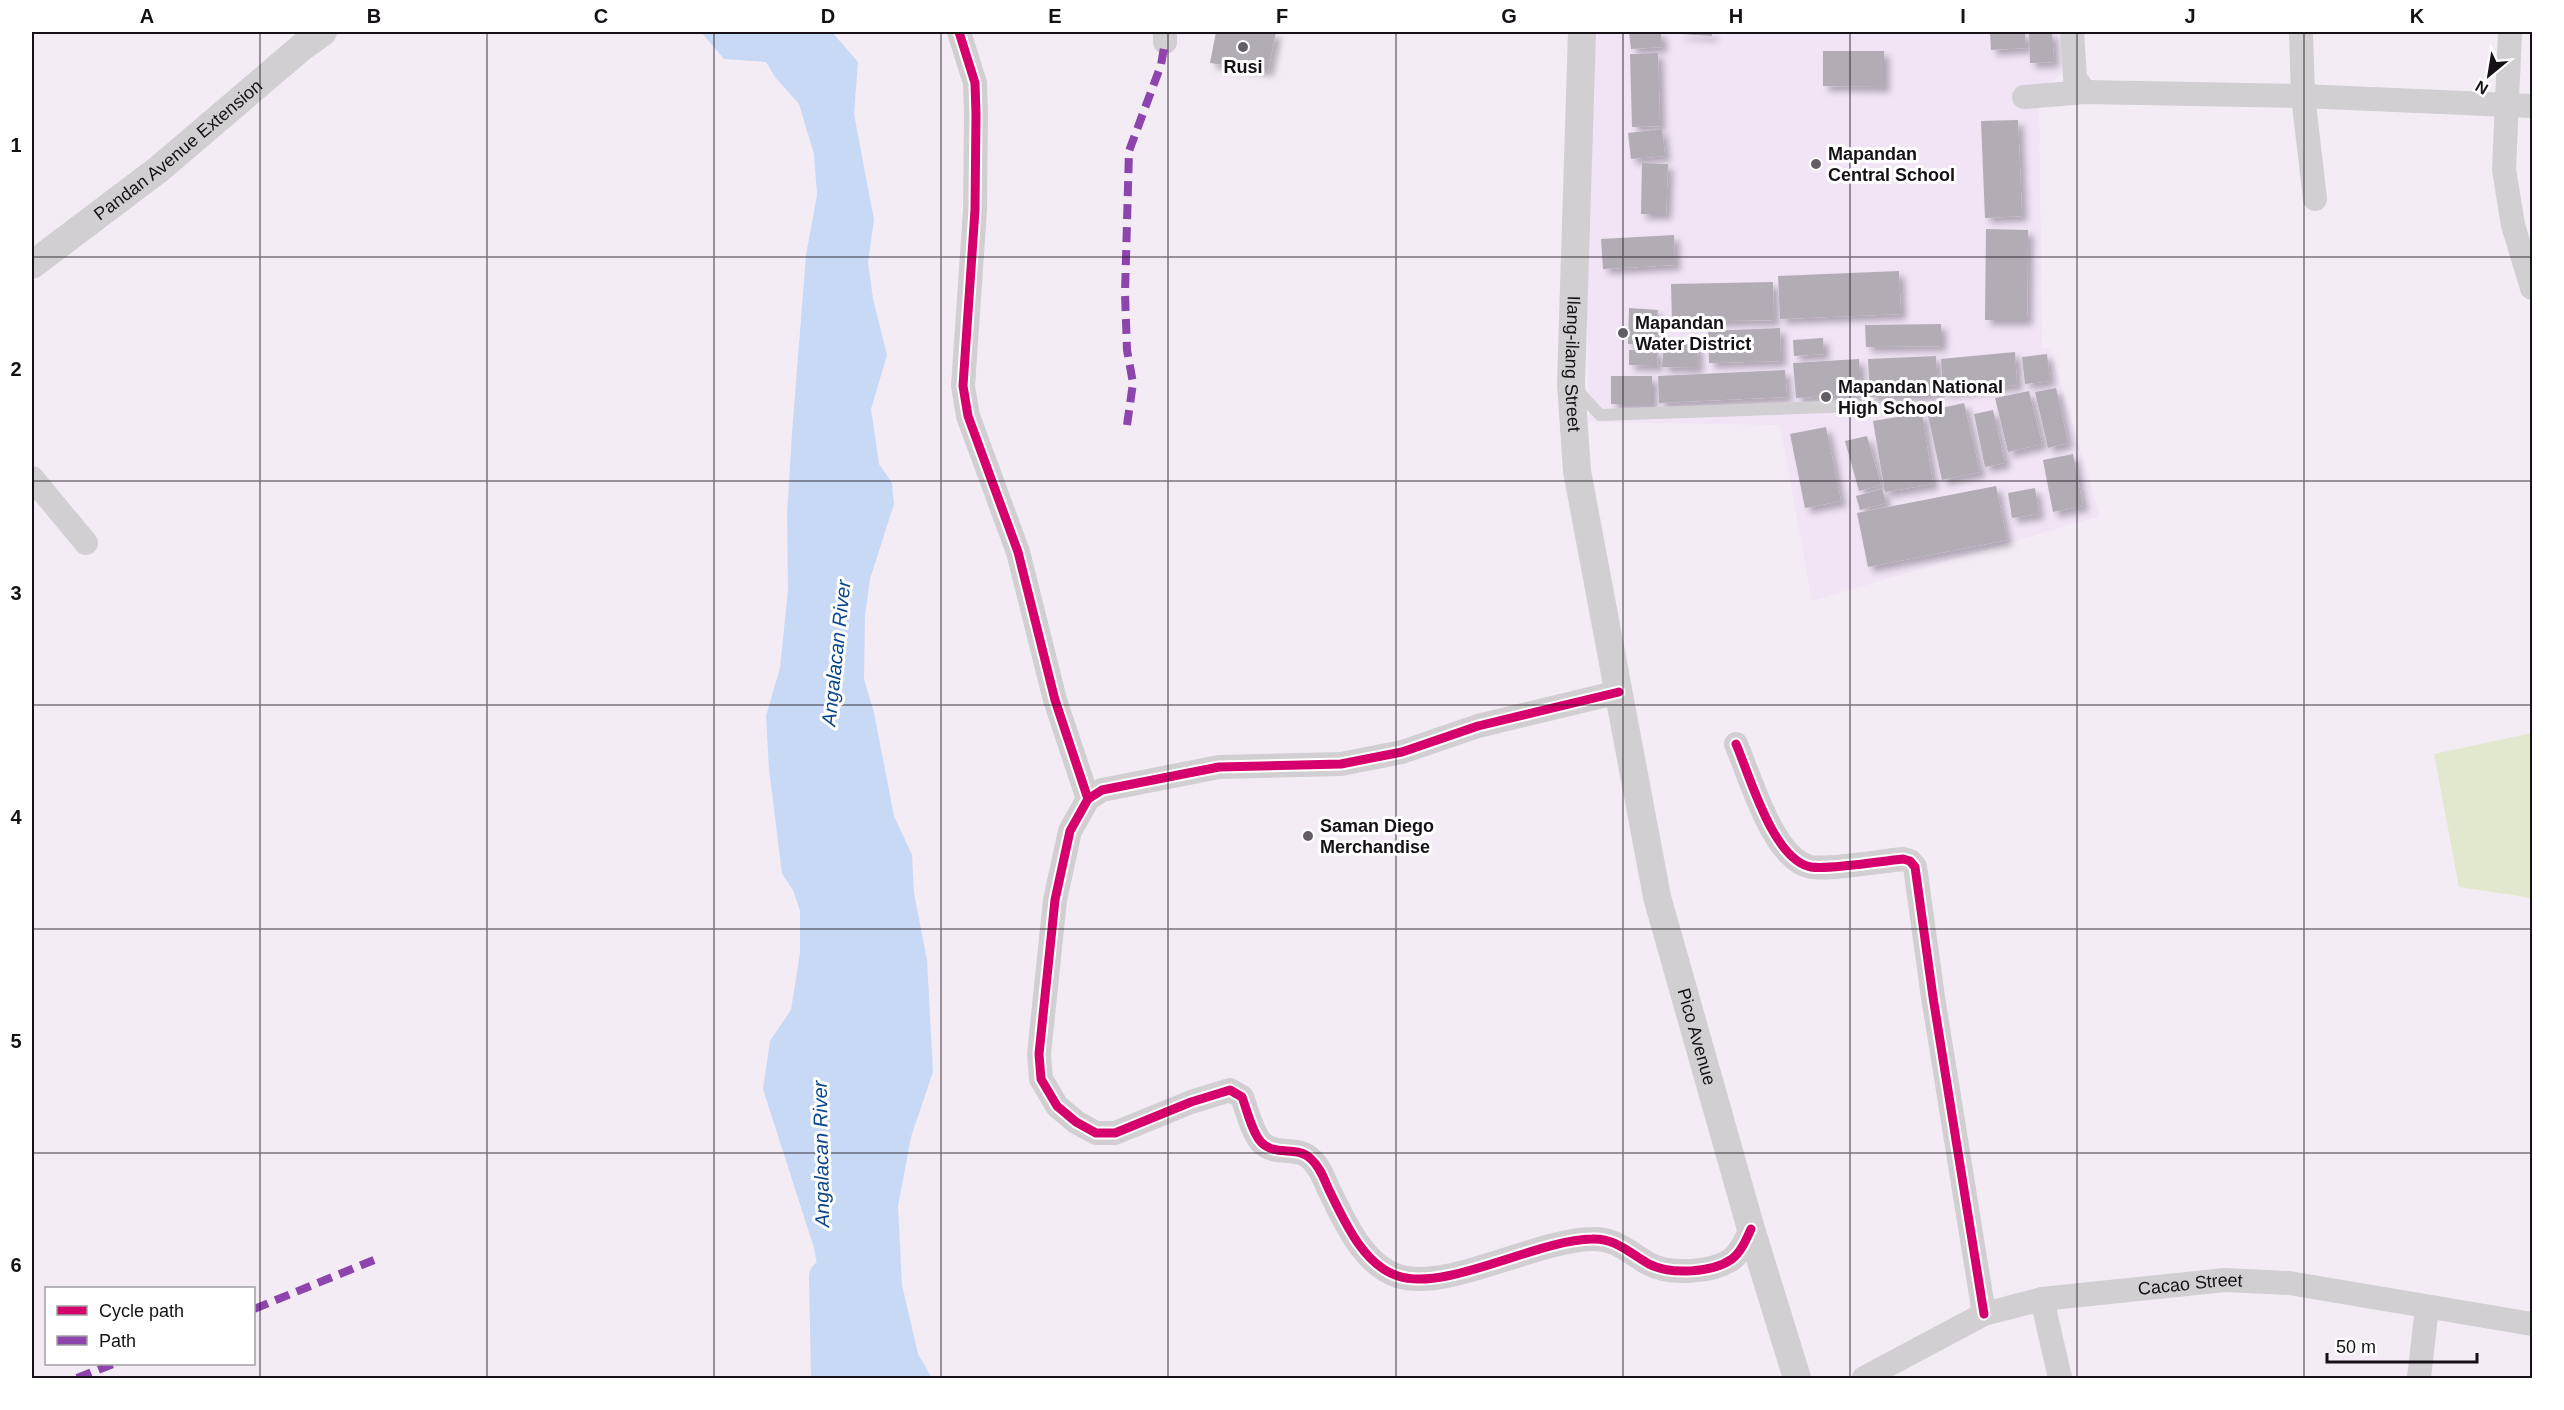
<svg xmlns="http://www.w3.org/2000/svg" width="2564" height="1410" viewBox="0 0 2564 1410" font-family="Arial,sans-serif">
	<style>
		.built { fill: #f0e4f5 }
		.green { fill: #e2e8cd }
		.water { fill: #c8d9f5 }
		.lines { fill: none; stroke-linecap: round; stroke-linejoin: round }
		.river { stroke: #c8d9f5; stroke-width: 36 }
		.building { fill: #b2adb4; filter: url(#shadow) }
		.service { stroke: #d1cfd2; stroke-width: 12 }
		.minor { stroke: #d1cfd2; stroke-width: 24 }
		.tertiary { stroke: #d1cfd2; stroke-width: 28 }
		.quiet { stroke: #8e44ad; stroke-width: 8; stroke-dasharray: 15 8; stroke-linecap: butt }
		.cycleway-casing { stroke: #fff; stroke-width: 13 }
		.cycleway { stroke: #d6006c; stroke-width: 9 }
		.grid { fill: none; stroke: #151117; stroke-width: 1.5; stroke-opacity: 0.55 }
		.poi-dot { fill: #635e65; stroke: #fff; stroke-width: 2 }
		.labels { text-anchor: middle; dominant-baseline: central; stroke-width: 6; stroke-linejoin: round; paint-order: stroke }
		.poi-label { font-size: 18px; font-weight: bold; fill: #151117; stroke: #fff; text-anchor: start }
		.street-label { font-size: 18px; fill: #151117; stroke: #fff }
		.water-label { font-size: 20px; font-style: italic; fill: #0b468a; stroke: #fff }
		.neatline { fill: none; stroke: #151117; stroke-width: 2 }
		.grid-label { font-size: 20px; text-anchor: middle; font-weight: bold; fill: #151117 }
	</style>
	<defs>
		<filter id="shadow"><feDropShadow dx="5.5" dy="5.5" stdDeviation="3" flood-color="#0004"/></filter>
	</defs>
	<rect width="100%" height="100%" fill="#f3ecf5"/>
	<path class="built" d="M1595 32H2060L2064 71 2039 95 2042 347 2050 349 2100 516 1812 601 1780 425 1589 422 1587 295Z"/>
	<path class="green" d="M2532 733V898L2459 887 2434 754Z"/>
	<path class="water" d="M701 32H832L858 62 854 114 874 220 868 262 873 299 887 355 871 409 879 464 892 483 894 504 870 579 865 616 864 679 874 713 894 816 912 855 914 893 927 960 933 1072 911 1137 898 1206 902 1285 918 1354 932 1378H828L835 1361 814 1248 763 1089 770 1041 791 1010 800 953V911L793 890 782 874 769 769 766 716 780 668 788 590 787 515 792 433 806 255 817 195 814 154 799 104 775 77 766 62 724 59Z"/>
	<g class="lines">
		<path class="river" d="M827 1277 829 1378"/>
	</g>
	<g class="building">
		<path d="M1216 32H1276L1268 71 1210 63Z"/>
		<path d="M1629 32H1661L1662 47 1631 49Z"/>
		<path d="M1680 32H1712V36L1680 34Z"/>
		<path d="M1990 32H2025L2026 48 1991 50Z"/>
		<path d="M2029 32H2052L2054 62 2030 63Z"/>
		<path d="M1823 51H1884V87L1823 86Z"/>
		<path d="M1658 53 1660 126 1632 127 1630 54Z"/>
		<path d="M2018 120 2022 216 1985 218 1981 121Z"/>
		<path d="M1662 129 1665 156 1631 159 1628 133Z"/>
		<path d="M1642 163 1668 164 1666 214H1641Z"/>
		<path d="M1986 229 2028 230 2027 320H1985Z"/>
		<path d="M1674 235 1675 265 1603 269 1601 239Z"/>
		<path d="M1899 271 1901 314 1780 319 1778 276Z"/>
		<path d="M1773 282 1774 320 1672 322 1671 284Z"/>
		<path d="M1629 308 1658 310 1656 346 1628 344Z"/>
		<path d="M1941 324V346L1866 347 1865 325Z"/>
		<path d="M1780 328 1781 361 1709 363 1708 331Z"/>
		<path d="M1823 338 1824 354 1794 356 1793 340Z"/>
		<path d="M1697 343 1698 368 1662 367 1664 345Z"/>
		<path d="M1629 350H1658L1657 366 1629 365Z"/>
		<path d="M2015 352 2017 385 1943 392 1941 359Z"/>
		<path d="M2047 354 2050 381 2025 384 2022 357Z"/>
		<path d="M1936 356 1938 394 1870 397 1868 359Z"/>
		<path d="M1859 359 1861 394 1796 398 1793 363Z"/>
		<path d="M1785 370 1787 397 1659 403 1658 376Z"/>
		<rect x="1611" y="376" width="41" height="28"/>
		<path d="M2056 388 2068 443 2048 448 2035 392Z"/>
		<path d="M2029 391 2042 444 2008 452 1995 398Z"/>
		<path d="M1964 403 1980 472 1942 480 1927 411Z"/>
		<path d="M1993 410 2005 463 1985 467 1974 414Z"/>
		<path d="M1922 413 1933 484 1885 492 1873 421Z"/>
		<path d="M1826 427 1841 501 1805 508 1790 434Z"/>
		<path d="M1867 436 1881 485 1859 491 1845 441Z"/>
		<path d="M2073 454 2083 506 2053 512 2043 460Z"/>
		<path d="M1996 486 2007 540 1868 567 1857 513Z"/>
		<path d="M2035 488 2039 514 2012 518 2008 493Z"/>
		<path d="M1882 489 1886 503 1860 510 1856 496Z"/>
	</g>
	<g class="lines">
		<path class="service" d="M1576 389 1600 415 1858 406"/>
		<g class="minor">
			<path d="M959 32 975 83 976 114 975 210 963 386 968 416 1018 552 1055 700 1088 799"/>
			<path d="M2072 32 2075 78 2085 92"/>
			<path d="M2301 32 2303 96 2315 199"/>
			<path d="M2510 32 2504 170 2513 225 2532 288"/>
			<path d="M1165 42V32"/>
			<path d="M2024 97 2085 92 2303 96 2532 106"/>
			<path d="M32 478 86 543"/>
			<path d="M1619 692 1478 726 1402 752 1341 764 1219 767 1102 790 1088 799 1070 831 1055 900 1039 1054 1041 1079 1057 1106 1076 1122 1096 1133H1115L1191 1102 1230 1090 1242 1097C1247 1110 1252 1132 1261 1142 1275 1157 1298 1145 1311 1159 1320 1167 1324 1179 1329 1190 1344 1220 1363 1265 1398 1276 1446 1292 1536 1240 1592 1239 1616 1238 1629 1253 1649 1264 1670 1275 1712 1273 1732 1259 1741 1252 1746 1240 1751 1229"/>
			<path d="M1736 744C1750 776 1773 860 1811 867 1830 870 1881 861 1903 859L1910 861 1915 867 1933 997 1984 1314"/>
			<path d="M2042 1299 2060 1378"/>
			<path id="s1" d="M1864 1378 1984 1314 2042 1299 2225 1280 2289 1283 2532 1324"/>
			<path d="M2419 1378 2427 1307"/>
		</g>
		<g class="tertiary">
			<path id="s2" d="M1582 32 1571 384 1577 471 1657 897 1751 1229 1797 1378"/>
			<path id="s3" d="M32 265 159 169 302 47 323 32"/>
		</g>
		<g class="quiet">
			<path d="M1127 425 1133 383 1127 350 1125 293 1129 151 1161 65 1165 42"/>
			<path d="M254 1309 374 1260"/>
			<path d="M77 1378 113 1364"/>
		</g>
		<g class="cycleway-casing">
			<g id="cycleway">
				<path d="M959 32 975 83 976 114 975 210 963 386 968 416 1018 552 1055 700 1088 799"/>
				<path d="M1619 692 1478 726 1402 752 1341 764 1219 767 1102 790 1088 799 1070 831 1055 900 1039 1054 1041 1079 1057 1106 1076 1122 1096 1133H1115L1191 1102 1230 1090 1242 1097C1247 1110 1252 1132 1261 1142 1275 1157 1298 1145 1311 1159 1320 1167 1324 1179 1329 1190 1344 1220 1363 1265 1398 1276 1446 1292 1536 1240 1592 1239 1616 1238 1629 1253 1649 1264 1670 1275 1712 1273 1732 1259 1741 1252 1746 1240 1751 1229"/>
				<path d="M1736 744C1750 776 1773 860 1811 867 1830 870 1881 861 1903 859L1910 861 1915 867 1933 997 1984 1314"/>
			</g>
		</g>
		<use href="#cycleway" class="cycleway"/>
	</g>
	<path class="grid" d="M260 32V1378M487 32V1378M714 32V1378M941 32V1378M1168 32V1378M1396 32V1378M1623 32V1378M1850 32V1378M2077 32V1378M2304 32V1378M32 257H2532M32 481H2532M32 705H2532M32 929H2532M32 1153H2532"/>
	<g class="poi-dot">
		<circle cx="1243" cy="47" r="6"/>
		<circle cx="1816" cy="164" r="6"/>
		<circle cx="1623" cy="333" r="6"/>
		<circle cx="1826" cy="397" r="6"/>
		<circle cx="1308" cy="836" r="6"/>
	</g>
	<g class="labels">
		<g class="poi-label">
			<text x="1243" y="67" text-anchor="middle">Rusi</text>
			<text x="1828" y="154">Mapandan<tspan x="1828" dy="21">Central School</tspan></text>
			<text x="1635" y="323">Mapandan<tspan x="1635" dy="21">Water District</tspan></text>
			<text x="1838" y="387">Mapandan National<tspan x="1838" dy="21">High School</tspan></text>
			<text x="1320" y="826">Saman Diego<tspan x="1320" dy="21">Merchandise</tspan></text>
		</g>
		<g class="street-label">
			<text stroke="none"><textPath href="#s3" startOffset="186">Pandan Avenue Extension</textPath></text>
			<text stroke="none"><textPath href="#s2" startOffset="332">Ilang-ilang Street</textPath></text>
			<text stroke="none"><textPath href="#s2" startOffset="1018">Pico Avenue</textPath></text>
			<text stroke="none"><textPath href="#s1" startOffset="345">Cacao Street</textPath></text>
		</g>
		<g class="water-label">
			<text transform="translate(836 653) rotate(-84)">Angalacan River</text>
			<text transform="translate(821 1154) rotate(-91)">Angalacan River</text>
		</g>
	</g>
	<rect width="2564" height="1410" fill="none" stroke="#ffffff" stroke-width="66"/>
	<rect x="45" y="1287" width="210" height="78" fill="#ffffff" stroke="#a1a0a2" stroke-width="1.5"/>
	<rect x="57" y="1306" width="30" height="9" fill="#d6006c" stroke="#a1a0a2" stroke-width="1.5"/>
	<text x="99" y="1317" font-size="18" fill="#151117">Cycle path</text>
	<rect x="57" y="1336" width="30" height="9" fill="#8e44ad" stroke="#a1a0a2" stroke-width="1.5"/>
	<text x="99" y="1347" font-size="18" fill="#151117">Path</text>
	<g transform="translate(2489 75) rotate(210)" stroke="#ffffff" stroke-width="4.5" paint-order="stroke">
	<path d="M0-4.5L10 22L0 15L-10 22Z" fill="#151117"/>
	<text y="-9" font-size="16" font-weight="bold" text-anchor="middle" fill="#151117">N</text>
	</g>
	<path d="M2327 1353v9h150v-9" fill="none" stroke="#151117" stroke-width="3"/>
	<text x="2336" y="1353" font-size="18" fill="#151117" stroke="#ffffff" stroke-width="4.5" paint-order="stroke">50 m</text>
	<rect x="33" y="33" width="2498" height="1344" class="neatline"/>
	<g class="grid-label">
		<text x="147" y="23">A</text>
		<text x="374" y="23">B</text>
		<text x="601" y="23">C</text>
		<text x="828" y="23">D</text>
		<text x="1055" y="23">E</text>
		<text x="1282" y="23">F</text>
		<text x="1509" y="23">G</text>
		<text x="1736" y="23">H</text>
		<text x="1963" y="23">I</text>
		<text x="2190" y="23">J</text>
		<text x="2417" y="23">K</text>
		<text x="16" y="152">1</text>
		<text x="16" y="376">2</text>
		<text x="16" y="600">3</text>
		<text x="16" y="824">4</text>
		<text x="16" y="1048">5</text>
		<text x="16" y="1272">6</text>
	</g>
</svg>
